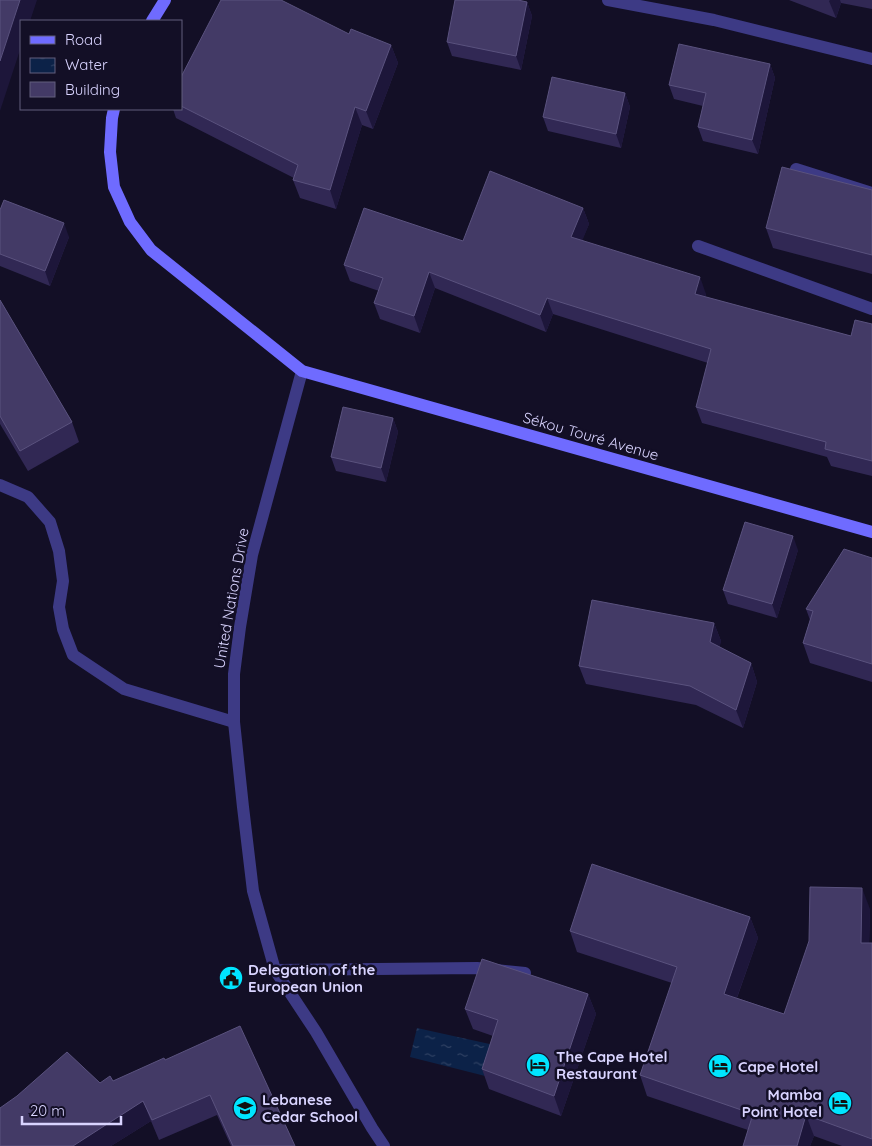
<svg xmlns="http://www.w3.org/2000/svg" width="872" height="1146" viewBox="0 0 872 1146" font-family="Quicksand,sans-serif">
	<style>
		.water { fill: url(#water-ripples) }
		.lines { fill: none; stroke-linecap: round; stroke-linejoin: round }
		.service { stroke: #3d3a85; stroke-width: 12 }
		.minor { stroke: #3d3a85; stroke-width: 12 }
		.tertiary { stroke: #3d3a85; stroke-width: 12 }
		.secondary { stroke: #6f6bff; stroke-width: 12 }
		.wall { fill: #312854 }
		.shaded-wall { fill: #1d163a }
		.building { fill: #433a66; stroke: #5a527e }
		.labels { text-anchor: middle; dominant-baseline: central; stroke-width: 5; stroke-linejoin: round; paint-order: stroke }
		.street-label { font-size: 15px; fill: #d9d4ff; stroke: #130f26 }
		.poi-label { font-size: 15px; font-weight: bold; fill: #d9d4ff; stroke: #130f26; text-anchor: start }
	</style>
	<defs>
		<pattern id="water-ripples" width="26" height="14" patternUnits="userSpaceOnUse" patternTransform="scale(1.25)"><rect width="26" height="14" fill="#0c2248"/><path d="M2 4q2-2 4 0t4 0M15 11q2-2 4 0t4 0" fill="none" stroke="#2f4163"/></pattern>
	</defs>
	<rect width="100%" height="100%" fill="#130f26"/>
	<path class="water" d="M417 1028 517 1050 509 1082 410 1057Z"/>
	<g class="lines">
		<g class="service">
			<path d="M796 169 872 193"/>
			<path d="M698 246 872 309"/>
			<path d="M0 485 28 497 50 522 59 551 63 581 59 607 63 629 73 655 124 689 234 722"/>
		</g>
		<g class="minor">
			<path d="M608 0 714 20 872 59"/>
			<path d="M275 970 477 968 525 973"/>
		</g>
		<path class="tertiary" d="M302 371 252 555 240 627 234 674V722L243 807 253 891 275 970 316 1032 372 1128 384 1146"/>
		<g class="secondary">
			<path d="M152 21 165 0"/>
			<path d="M114 109 112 118 110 152 114 187 130 222 151 250 302 371 872 532"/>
		</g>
	</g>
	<g class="wall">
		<path d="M789 0H872V9L841 3 836 18Z"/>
		<path d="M527 2 532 16 521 70 452 56 447 42Z"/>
		<path d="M349 34 391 45 398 63 373 129 362 125 336 209 300 198 293 180 294 178 176 118 173 109H181V77Z"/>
		<path d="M770 64 775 78 758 154 703 141 698 127 703 106 674 99 669 85Z"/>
		<path d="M625 93 630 107 621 148 548 131 543 117Z"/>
		<path d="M872 190V274L773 248 766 228Z"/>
		<path d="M583 208 589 224 582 240 706 294 705 297 851 336 872 324V476L831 466 827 457 702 423 696 407 708 363 553 314 546 332 435 288 420 333 380 319 374 303 379 291 350 281 344 265 463 241Z"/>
		<path d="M0 210 69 237 50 286 0 266Z"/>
		<path d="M0 300 72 422 79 442 28 471 0 424Z"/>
		<path d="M393 418 398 432 386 482 336 471 331 457Z"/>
		<path d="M798 550 777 618 728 604 723 590Z"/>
		<path d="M872 558V682L810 663 803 643 810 620 806 609Z"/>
		<path d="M714 623 721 641 719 647 751 663 757 682 743 728 696 705 586 684 579 666Z"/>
		<path d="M870 909 869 943H872V1146H842L814 1136 810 1146H743L748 1130 647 1096 640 1075 672 983 577 952 570 931 750 917 758 938 737 998 784 1014Z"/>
		<path d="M588 994 596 1014 561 1116 489 1089 482 1069 493 1036 473 1029 465 1009Z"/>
		<path d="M165 1060 295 1146H231L217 1115 159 1140 151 1121 111 1146H0L100 1083 113 1081Z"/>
	</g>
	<g class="shaded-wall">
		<path d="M20 0H37L30 21H21V47L0 111V61Z"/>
		<path d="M830 0H840L841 3 836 18 829 1Z"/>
		<path d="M527 2 532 16 521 70 516 56Z"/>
		<path d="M391 45 398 63 373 129 366 111Z"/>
		<path d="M770 64 775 78 758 154 752 140Z"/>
		<path d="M625 93 630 107 621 148 616 134Z"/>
		<path d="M355 107 362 125 336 209 330 190Z"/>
		<path d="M583 208 589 224 577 254 571 237Z"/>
		<path d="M64 223 69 237 50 286 45 271Z"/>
		<path d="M429 272 435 288 420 333 414 316Z"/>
		<path d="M700 277 706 294 701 310 695 294Z"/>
		<path d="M547 298 553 314 546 332 540 315Z"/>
		<path d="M393 418 398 432 386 482 381 468Z"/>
		<path d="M793 536 798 550 777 618 772 604Z"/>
		<path d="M714 623 721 641 717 661 710 642Z"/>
		<path d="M751 663 757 682 743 728 736 710Z"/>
		<path d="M862 888 870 909 869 963 861 943Z"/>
		<path d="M750 917 758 938 731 1014 724 994Z"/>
		<path d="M588 994 596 1014 561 1116 554 1096Z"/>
		<path d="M143 1101 151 1121 111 1146H73Z"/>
		<path d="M806 1115 814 1136 810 1146H797Z"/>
	</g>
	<g class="building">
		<path d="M0 0H20L0 61Z"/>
		<path d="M221 0H281L349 34 351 29 391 45 366 111 355 107 330 190 293 180 298 165 181 106V77Z"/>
		<path d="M455 0H518L527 2 516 56 447 42Z"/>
		<path d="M679 44 770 64 752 140 698 127 706 93 669 85Z"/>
		<path d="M552 77 625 93 616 134 543 117Z"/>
		<path d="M782 167 872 190V255L766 228Z"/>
		<path d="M490 171 583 208 571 237 700 277 695 294 851 336 855 320 872 324V461L825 449 826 442 696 407 711 349 547 298 540 315 429 272 414 316 374 303 383 278 344 265 364 208 463 241Z"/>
		<path d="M4 200 64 223 45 271 0 254V210Z"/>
		<path d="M0 300 72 422 20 451 0 416Z"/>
		<path d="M343 407 393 418 381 468 331 457Z"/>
		<path d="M745 522 793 536 772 604 723 590Z"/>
		<path d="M844 549 872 558V664L803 643 813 611 806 609Z"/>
		<path d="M592 600 714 623 710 642 751 663 736 710 690 686 579 666Z"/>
		<path d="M592 864 750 917 724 994 784 1014 809 941 810 887 862 888 861 943H872V1139L806 1115 797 1146H743L753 1114 640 1075 677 967 570 931Z"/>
		<path d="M482 959 588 994 554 1096 482 1069 498 1020 465 1009Z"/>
		<path d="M240 1026 295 1146H233L210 1095 152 1120 143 1101 73 1146H0V1108L17 1096 67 1052 100 1083 110 1076 113 1081 164 1058 165 1060Z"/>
	</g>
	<defs>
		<g id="civic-disc" transform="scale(1.25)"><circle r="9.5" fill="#00e5ff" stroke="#130f26"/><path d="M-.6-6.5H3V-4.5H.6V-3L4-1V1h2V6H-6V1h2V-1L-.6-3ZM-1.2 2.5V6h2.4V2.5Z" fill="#111"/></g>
		<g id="hotel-disc" transform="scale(1.25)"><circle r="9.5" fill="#00e5ff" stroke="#130f26"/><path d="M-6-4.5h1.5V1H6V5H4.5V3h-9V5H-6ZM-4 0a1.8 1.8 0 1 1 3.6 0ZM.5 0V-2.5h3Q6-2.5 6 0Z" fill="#111"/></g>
		<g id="school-disc" transform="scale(1.25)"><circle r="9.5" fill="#00e5ff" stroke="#130f26"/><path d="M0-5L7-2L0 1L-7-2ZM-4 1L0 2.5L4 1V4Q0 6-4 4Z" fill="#111"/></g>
	</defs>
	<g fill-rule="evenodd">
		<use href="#civic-disc" x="231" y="978"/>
		<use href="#hotel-disc" x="538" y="1065"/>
		<use href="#hotel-disc" x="720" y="1066"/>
		<use href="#hotel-disc" x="840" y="1103"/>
		<use href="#school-disc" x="245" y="1108"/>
	</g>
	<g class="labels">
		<g class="street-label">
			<text transform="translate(591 436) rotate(16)">Sékou Touré Avenue</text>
			<text transform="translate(231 598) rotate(-80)">United Nations Drive</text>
		</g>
		<g class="poi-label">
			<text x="248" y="969">Delegation of the<tspan x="248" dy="17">European Union</tspan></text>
			<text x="556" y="1056">The Cape Hotel<tspan x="556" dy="17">Restaurant</tspan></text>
			<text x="738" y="1066">Cape Hotel</text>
			<text x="822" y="1094" text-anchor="end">Mamba<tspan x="822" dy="17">Point Hotel</tspan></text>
			<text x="262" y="1099">Lebanese<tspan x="262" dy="17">Cedar School</tspan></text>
		</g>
	</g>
	<rect x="20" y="20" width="162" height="90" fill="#130f26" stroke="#625e7d"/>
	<rect x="30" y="36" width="25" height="8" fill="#6f6bff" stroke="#625e7d"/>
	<text x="65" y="45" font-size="15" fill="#d9d4ff">Road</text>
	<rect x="30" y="58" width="25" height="15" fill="url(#water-ripples)" stroke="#625e7d"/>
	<text x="65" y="70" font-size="15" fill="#d9d4ff">Water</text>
	<rect x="30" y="82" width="25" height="15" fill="#433a66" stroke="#625e7d"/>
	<text x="65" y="95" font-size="15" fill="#d9d4ff">Building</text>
	<path d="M22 1116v8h99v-8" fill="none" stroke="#d9d4ff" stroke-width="2.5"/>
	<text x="30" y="1116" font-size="15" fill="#d9d4ff" stroke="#130f26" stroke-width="4" paint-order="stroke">20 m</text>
</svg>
